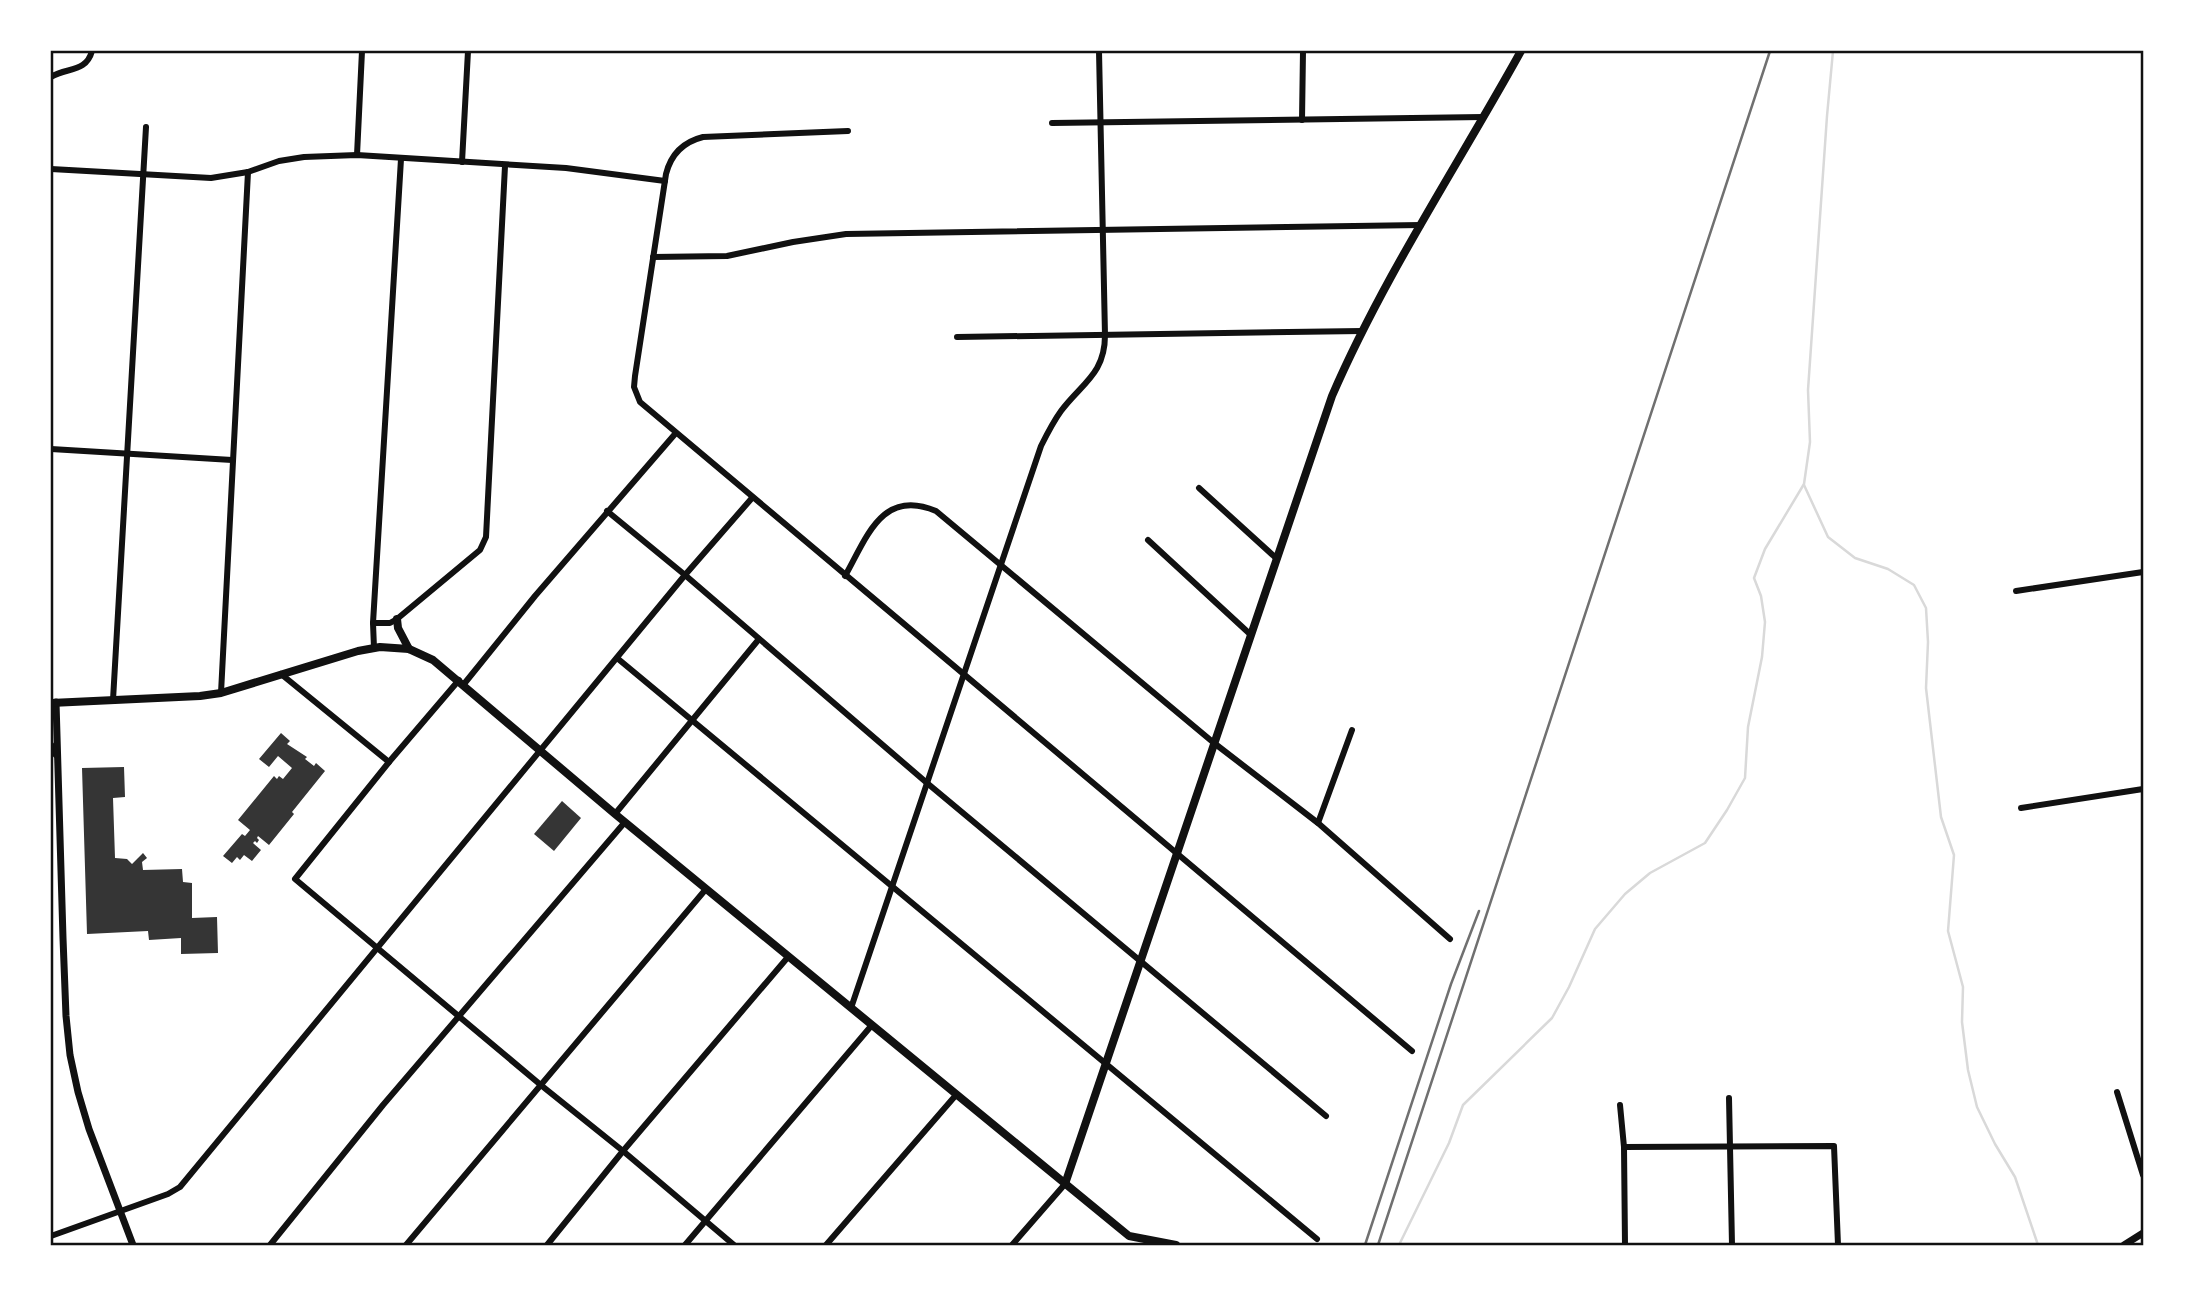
<svg xmlns="http://www.w3.org/2000/svg" width="2194" height="1296" viewBox="0 0 2194 1296" font-family="Helvetica,sans-serif">
	<style>
		.lines { fill: none; stroke-linecap: round; stroke-linejoin: round }
		.stream { stroke: #d9d9d9; stroke-width: 2.5 }
		.building { fill: #353535 }
		.minor { stroke: #111; stroke-width: 6 }
		.tertiary { stroke: #111; stroke-width: 7 }
		.secondary { stroke: #111; stroke-width: 8 }
		.rail { stroke: #707070; stroke-width: 2.5 }
		.neatline { fill: none; stroke: #111; stroke-width: 2.5 }
	</style>
	<rect width="100%" height="100%" fill="#fff"/>
	<g class="lines">
		<g class="stream">
			<path d="M1804 485 1828 537 1855 558 1888 569 1914 585 1926 608 1928 642 1926 688 1941 817 1954 855 1948 931 1963 987 1962 1022 1968 1070 1977 1107 1995 1144 2015 1177 2038 1245"/>
			<path d="M1399 1245 1449 1143 1463 1105 1552 1018 1569 987 1595 929 1625 894 1650 873 1705 843 1727 810 1745 778 1748 727 1762 657 1765 622 1761 596 1754 578 1765 549 1804 484 1810 442 1808 390 1827 116 1833 51"/>
		</g>
	</g>
	<g class="building">
		<path d="M281 733 290 741 287 744 307 757 305 759 314 766 316 763 325 771 292 812 294 814 269 845 258 836 257 838 259 840 257 843 255 841 253 843 261 850 252 861 244 855 240 860 237 857 232 863 223 856 242 834 245 836 250 830 238 820 274 776 277 779 279 776 283 779 292 768 278 756 269 767 259 759Z"/>
		<path d="M124 767 125 797 113 798 115 858 127 859 132 864 143 853 147 858 142 862 143 870 182 869 183 882 192 883V918L217 917 218 953 181 954V938L149 940 148 931 87 934 82 768Z"/>
		<path d="M562 801 581 818 554 851 534 834Z"/>
	</g>
	<g class="lines">
		<g class="minor">
			<path d="M51 77C67 67 86 73 92 51"/>
			<path d="M1302 120 1303 51"/>
			<path d="M1052 123 1483 117"/>
			<path d="M848 131 703 137C683 142 671 154 666 174L635 376 634 387 640 402 1412 1051"/>
			<path d="M357 155 362 51"/>
			<path d="M462 162 468 51"/>
			<path d="M51 169 211 178 248 172 279 161 304 157 357 155 566 168 665 181"/>
			<path d="M653 257 727 256 793 242 846 234 1421 225"/>
			<path d="M957 337 1362 331"/>
			<path d="M51 449 232 460"/>
			<path d="M1199 488 1276 558"/>
			<path d="M607 511 685 575 927 783 1326 1116"/>
			<path d="M1148 540 1251 635"/>
			<path d="M845 576C867 537 882 488 936 511L1214 743 1318 823 1450 939"/>
			<path d="M2016 591 2143 572"/>
			<path d="M373 623H390L397 619 480 550 486 537 505 166"/>
			<path d="M374 648 373 623 401 159"/>
			<path d="M617 658 1317 1239"/>
			<path d="M281 674 389 762"/>
			<path d="M459 680 389 762 295 879 542 1086 623 1151 734 1245"/>
			<path d="M464 684 535 596 675 434"/>
			<path d="M221 693 248 172"/>
			<path d="M113 700 146 127"/>
			<path d="M2021 808 2143 789"/>
			<path d="M615 814 759 639"/>
			<path d="M1318 823 1352 730"/>
			<path d="M851 1008 1041 446C1047 434 1053 422 1061 411 1082 383 1105 374 1105 335L1099 51"/>
			<path d="M2117 1092 2143 1175"/>
			<path d="M1729 1098 1732 1245"/>
			<path d="M1620 1105 1624 1147 1625 1245"/>
			<path d="M1624 1147 1834 1146 1838 1245"/>
			<path d="M51 1236 168 1194 180 1187 685 575 752 498"/>
			<path d="M270 1245 383 1105 625 822"/>
			<path d="M406 1245 706 889"/>
			<path d="M547 1245 623 1151 788 957"/>
			<path d="M685 1245 872 1025"/>
			<path d="M826 1245 956 1095"/>
			<path d="M1012 1245 1065 1184"/>
		</g>
		<g class="tertiary">
			<path d="M56 702 63 938 66 1016 70 1055 78 1092 89 1129 133 1245"/>
			<path d="M2124 1245 2143 1233"/>
		</g>
		<g class="secondary">
			<path d="M397 619 398 628 409 649"/>
			<path d="M51 703 200 696 221 693 358 651 380 647 409 649 433 660 615 814 1129 1236 1176 1245"/>
			<path d="M51 746 56 754"/>
			<path d="M1065 1184 1332 396C1384 276 1458 165 1521 51"/>
		</g>
		<g class="rail">
			<path d="M1365 1245 1451 984 1479 911"/>
			<path d="M1378 1245 1770 51"/>
		</g>
	</g>
	<rect width="2194" height="1296" fill="none" stroke="#ffffff" stroke-width="105"/>
	<rect x="52" y="52" width="2090" height="1192" class="neatline"/>
</svg>
